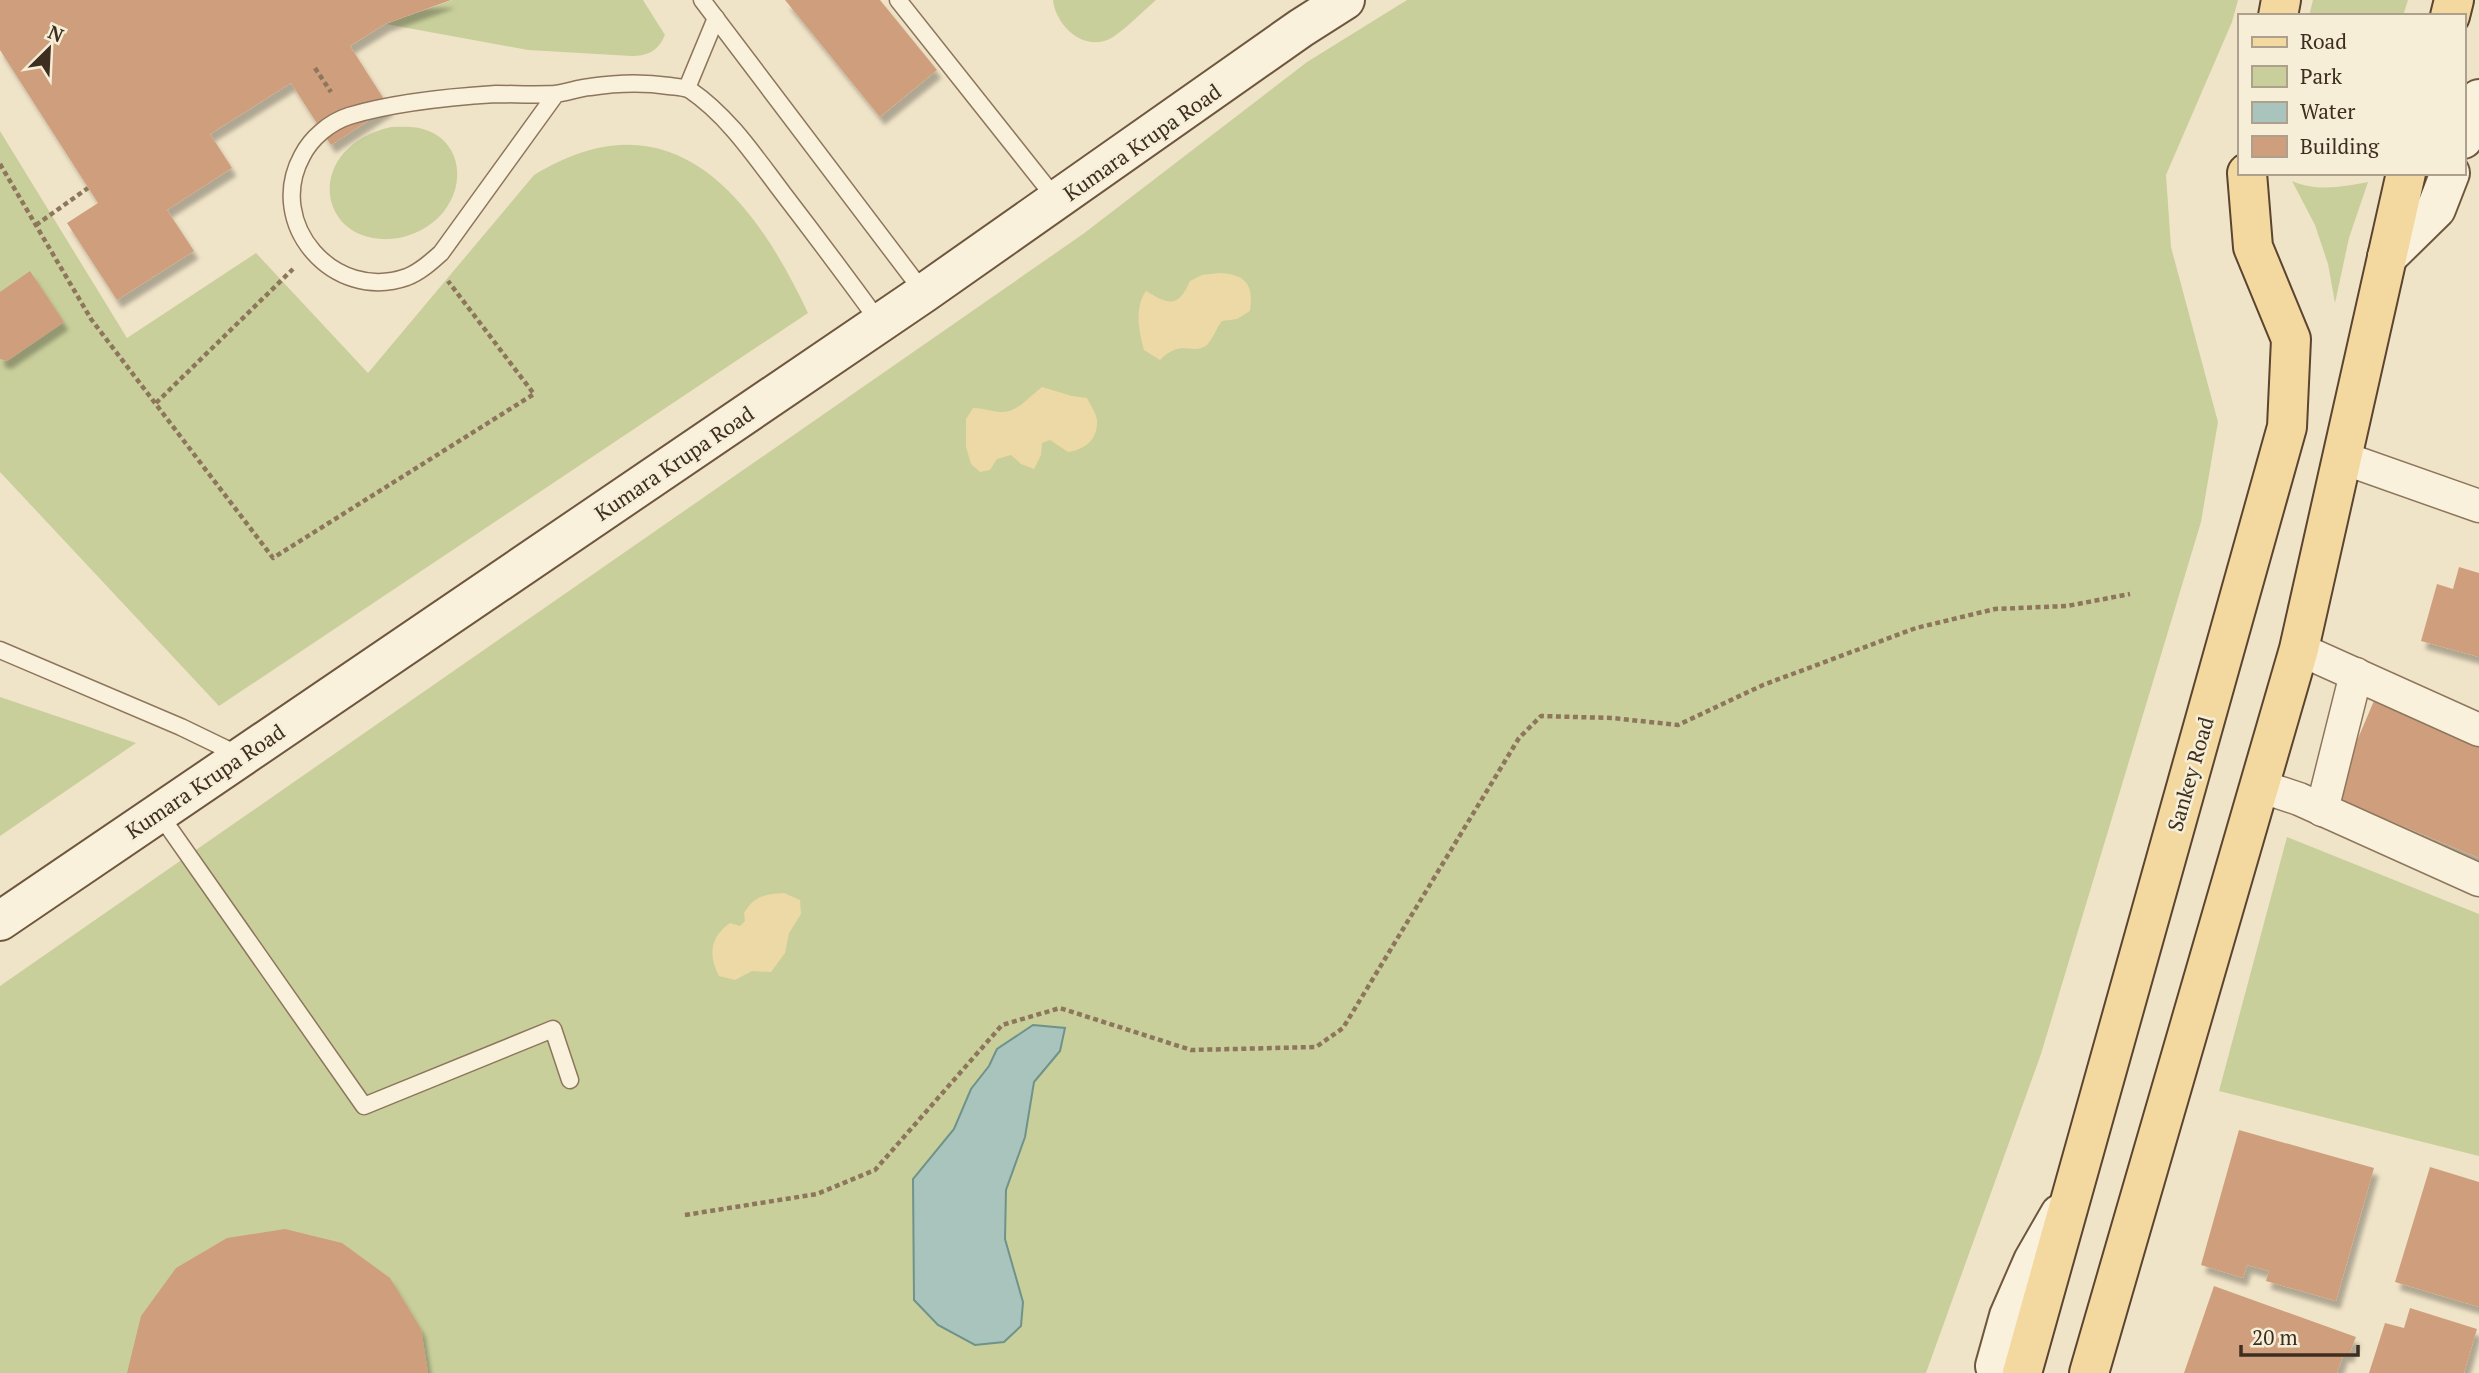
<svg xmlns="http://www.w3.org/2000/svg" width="2479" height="1373" viewBox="0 0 2479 1373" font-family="'PT Serif',serif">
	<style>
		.green { fill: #c9cf9b }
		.sand { fill: #ecd9a5 }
		.water { fill: #a9c4bc; stroke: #6f938a; stroke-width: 2 }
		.building { fill: #cf9f7d; filter: url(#shadow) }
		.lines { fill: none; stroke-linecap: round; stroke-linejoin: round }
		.lane-casing { stroke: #8d765c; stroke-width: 19 }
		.street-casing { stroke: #8d765c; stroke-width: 35 }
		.secondary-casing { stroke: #6f573f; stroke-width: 42 }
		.primary-casing { stroke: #5b4430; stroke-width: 42 }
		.path { stroke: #8d765c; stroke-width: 4.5; stroke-dasharray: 5 3.5; stroke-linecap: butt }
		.lane { stroke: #faf1dc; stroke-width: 16 }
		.street { stroke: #faf1dc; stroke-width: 32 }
		.secondary { stroke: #faf1dc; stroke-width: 38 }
		.primary { stroke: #f3d9a0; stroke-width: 38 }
		.labels { text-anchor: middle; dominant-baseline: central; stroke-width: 5; stroke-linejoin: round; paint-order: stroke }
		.street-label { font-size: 21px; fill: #3d2e20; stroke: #f7eed8 }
	</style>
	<defs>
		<filter id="shadow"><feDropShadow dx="4.5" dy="8" stdDeviation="2" flood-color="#0004"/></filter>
	</defs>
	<rect width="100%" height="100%" fill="#f0e4c8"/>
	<g class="green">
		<path d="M452 0H643L665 35C658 51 648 56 631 56L528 50 386 24Z"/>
		<path d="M1053 0H1156C1142 12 1128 27 1113 37 1086 54 1056 27 1053 0Z"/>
		<path d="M1407 0H2238L2232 22 2166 175 2171 247 2218 422 2201 522 2041 1054 1926 1373H0V986L1083 234 1307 62Z"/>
		<path d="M2313 0H2408L2403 16H2309Z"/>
		<path d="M391 127C401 127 413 126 423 129 459 139 466 179 447 207 437 223 418 234 399 238 318 251 299 148 391 127Z"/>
		<path d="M0 131 127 338 256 253 368 373 534 175C671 91 753 196 808 313L219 706 0 472Z"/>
		<path d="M2292 181C2317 192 2342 187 2368 182L2349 238 2335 303 2328 264 2315 225Z"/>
		<path d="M0 697 136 743 0 836Z"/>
		<path d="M2287 837 2479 914V1156L2219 1091Z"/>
	</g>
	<g class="sand">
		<path d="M1219 273C1246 274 1254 285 1250 311L1237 319 1222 321C1217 327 1212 340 1207 345 1191 356 1182 338 1160 360L1144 350C1139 331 1134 308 1146 291 1169 305 1178 308 1190 281L1202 275Z"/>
		<path d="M1042 387 1072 396 1087 398C1090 404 1096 413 1097 420 1098 440 1085 449 1068 452L1050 440 1042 443 1041 455 1034 469 1021 464 1011 455 997 459 990 470 980 472 971 464 966 447V419L973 408C983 408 990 411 1000 412 1017 413 1030 396 1042 387Z"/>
		<path d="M784 893 800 900 801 914 789 933 785 953 771 972 752 971 735 980 719 976C708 955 710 937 730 923L740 926 745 921 744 913C754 896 765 894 784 893Z"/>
	</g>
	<path class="water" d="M1033 1025 1065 1028 1060 1051 1034 1082 1025 1137 1006 1190 1005 1239 1023 1302 1021 1326 1004 1342 975 1345 938 1325 914 1300 913 1179 954 1129 971 1089 989 1066 997 1049Z"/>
	<g class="building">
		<path d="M0 0H451L385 24 350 46 389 107 331 145 291 83 210 134 232 168 167 210 194 251 117 300 67 223 98 203 0 50Z"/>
		<path d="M785 0H880L937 70 880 117Z"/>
		<path d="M30 271 64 322 7 361 0 359V292Z"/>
		<path d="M2459 567 2479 573V657L2421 641 2437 584 2453 589Z"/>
		<path d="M2376 696 2479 740V858L2333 797Z"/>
		<path d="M2239 1130 2374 1168 2336 1301 2266 1281 2269 1271 2247 1265 2243 1278 2201 1265Z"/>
		<path d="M2430 1167 2479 1182V1307L2395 1282Z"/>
		<path d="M285 1229 342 1243 390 1278 421 1329 428 1373H127L141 1316 176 1268 227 1238Z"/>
		<path d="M2214 1286 2356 1337 2349 1355 2344 1353 2337 1373H2184Z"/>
		<path d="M2410 1308 2477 1329 2464 1373H2369L2385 1323 2404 1328Z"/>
	</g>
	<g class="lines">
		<g class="lane-casing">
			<g id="lane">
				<path d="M702 0 924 293"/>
				<path d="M898 0 1056 199"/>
				<path d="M687 88 716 18"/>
				<path d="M556 94 441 253C431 262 420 272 407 277 334 303 265 224 302 156 311 138 330 122 349 116 395 102 448 97 496 94 515 94 535 95 554 94 566 93 578 88 590 87 616 83 643 82 669 86 676 87 684 87 690 90 728 116 754 155 782 192 815 235 848 279 880 323"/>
				<path d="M0 650 181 727 241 756"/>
				<path d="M158 812 364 1106 553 1029 570 1080"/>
			</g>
		</g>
		<g class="street-casing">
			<g id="street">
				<path d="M2343 458 2479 506"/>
				<path d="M2299 649 2479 730"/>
				<path d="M2260 786 2299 799 2479 880"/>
				<path d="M2322 810 2356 674"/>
			</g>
		</g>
		<g class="secondary-casing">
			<g id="secondary">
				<path d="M2463 139 2479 99"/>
				<path d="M2387 257 2436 209 2450 173"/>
				<path d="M0 921 924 293 1301 28 1345 0"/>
				<path d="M1995 1366 2009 1316 2033 1261 2060 1214"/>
			</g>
		</g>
		<g class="primary-casing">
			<g id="primary">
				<path d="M2278 16 2281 0"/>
				<path d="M2450 16 2454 0"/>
				<path d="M2022 1373 2287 427 2291 339 2253 247 2247 173"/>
				<path d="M2089 1373 2299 649 2406 173"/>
			</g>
		</g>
		<g class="path">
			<path d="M315 68 331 92"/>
			<path d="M0 164 91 319 273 558 534 394 448 281"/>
			<path d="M36 225 88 188"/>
			<path d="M156 403 293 269"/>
			<path d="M685 1215 817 1194 875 1170 1002 1025 1060 1008 1191 1050 1316 1047 1343 1028 1519 738 1541 716 1612 718 1678 725 1763 685 1916 628 1995 609 2067 606 2130 594"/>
		</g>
		<use href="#lane" class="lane"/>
		<use href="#street" class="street"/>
		<use href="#secondary" class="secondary"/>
		<use href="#primary" class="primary"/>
	</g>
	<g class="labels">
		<g class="street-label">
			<text transform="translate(1142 142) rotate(-35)">Kumara Krupa Road</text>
			<text transform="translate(674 463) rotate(-34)">Kumara Krupa Road</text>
			<text transform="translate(2190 774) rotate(-74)">Sankey Road</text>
			<text transform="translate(205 781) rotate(-34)">Kumara Krupa Road</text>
		</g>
	</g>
	<rect x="2238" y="14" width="228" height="161" fill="#f7eed8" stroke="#ada18e" stroke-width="2"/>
	<rect x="2252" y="37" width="35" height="10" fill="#f3d9a0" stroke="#ada18e" stroke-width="2"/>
	<text x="2300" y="49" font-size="21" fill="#3d2e20">Road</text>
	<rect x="2252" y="66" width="35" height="21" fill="#c9cf9b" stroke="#ada18e" stroke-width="2"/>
	<text x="2300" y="84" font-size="21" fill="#3d2e20">Park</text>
	<rect x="2252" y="102" width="35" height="21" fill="#a9c4bc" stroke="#ada18e" stroke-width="2"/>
	<text x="2300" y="119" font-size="21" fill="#3d2e20">Water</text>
	<rect x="2252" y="136" width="35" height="21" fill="#cf9f7d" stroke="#ada18e" stroke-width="2"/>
	<text x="2300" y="154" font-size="21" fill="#3d2e20">Building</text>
	<g transform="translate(49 49) rotate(24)" stroke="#f7eed8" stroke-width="5" paint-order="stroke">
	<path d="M0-5L12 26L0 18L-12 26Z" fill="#3d2e20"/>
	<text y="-10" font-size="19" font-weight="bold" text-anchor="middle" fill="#3d2e20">N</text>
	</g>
	<path d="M2241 1345v10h117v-10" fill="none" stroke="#3d2e20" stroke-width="3.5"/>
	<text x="2252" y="1345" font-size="21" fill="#3d2e20" stroke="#f7eed8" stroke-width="5" paint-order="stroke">20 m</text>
</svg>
